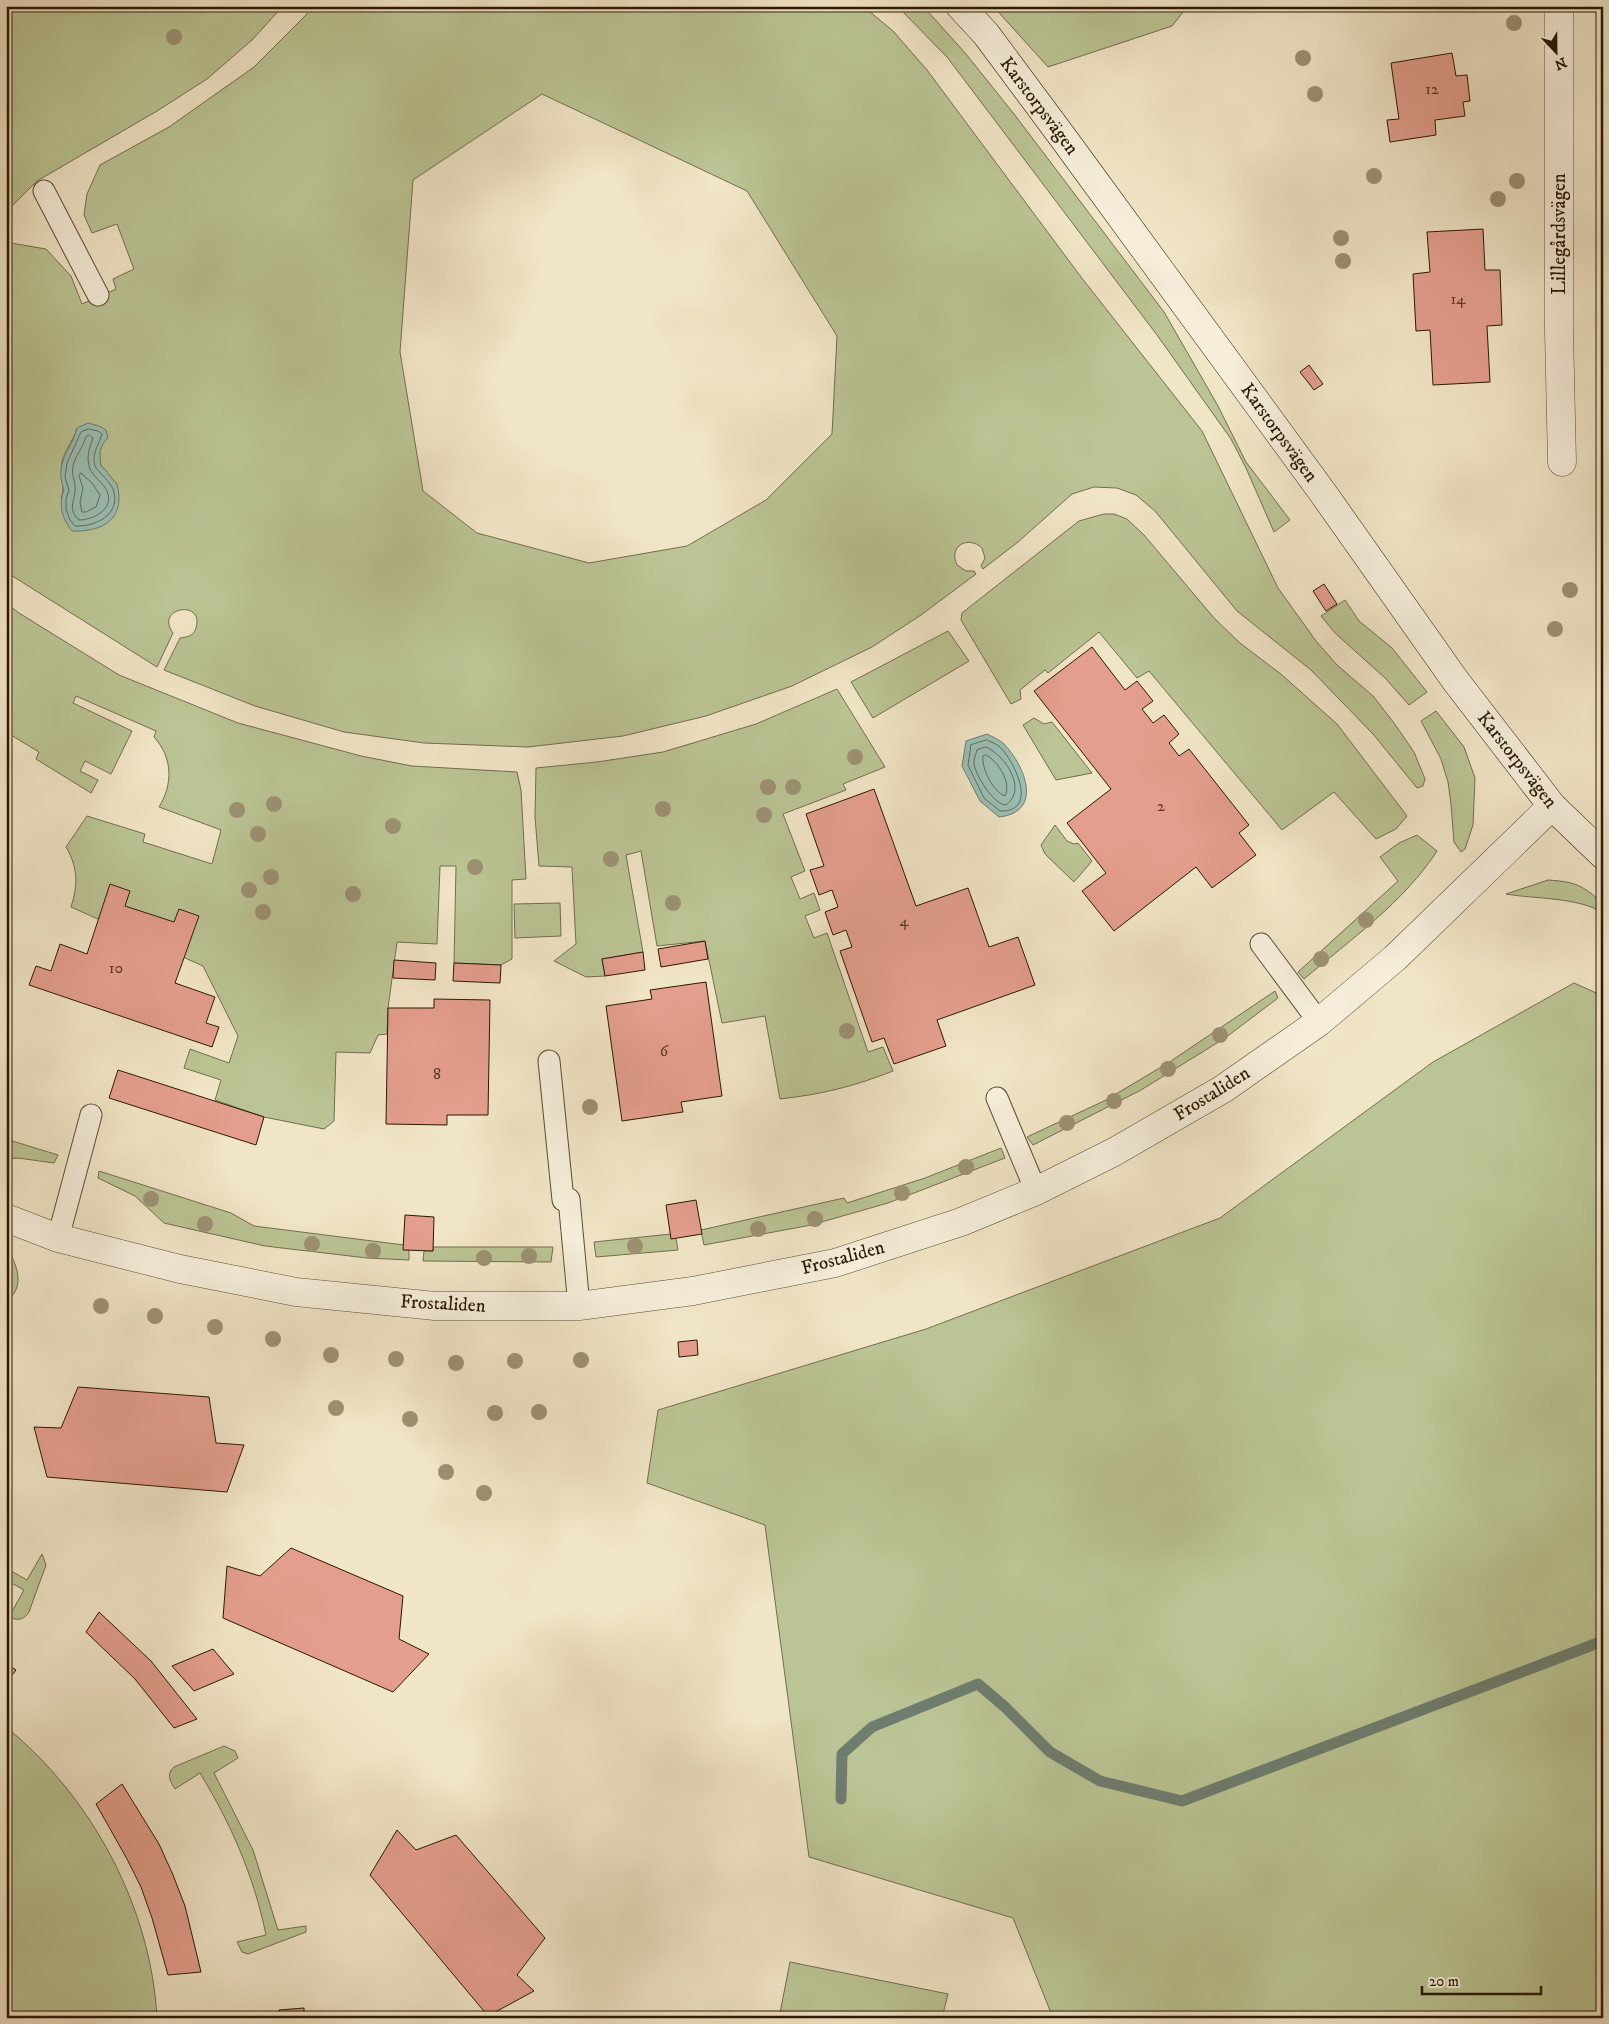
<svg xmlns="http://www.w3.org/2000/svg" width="1609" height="2024" viewBox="0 0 1609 2024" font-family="'IM FELL DW Pica',serif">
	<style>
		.green { fill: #bbc494; stroke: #726e4c; fill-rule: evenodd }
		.water { fill: #9bbfb5; stroke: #6e7d6e }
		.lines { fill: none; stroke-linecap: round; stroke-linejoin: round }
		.shore { stroke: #626c5c; stroke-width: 1 }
		.stream { stroke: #6e7d6e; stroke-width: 11 }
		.building { fill: #e49e8d; stroke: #2a1903 }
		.lane-casing { stroke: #5c4c34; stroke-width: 23 }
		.street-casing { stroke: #5c4c34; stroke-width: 29 }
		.secondary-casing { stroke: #2a1903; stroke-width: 29 }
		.lane { stroke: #f6eedb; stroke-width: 21 }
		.street { stroke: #f6eedb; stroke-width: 28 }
		.secondary { stroke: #f6eedb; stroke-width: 28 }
		.tree { fill: #9c9173 }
		.labels { text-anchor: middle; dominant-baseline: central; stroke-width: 4.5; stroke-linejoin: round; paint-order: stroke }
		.number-label { font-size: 16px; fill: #583a26 }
		.street-label { font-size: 19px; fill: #2a1903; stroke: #f6eedb }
	</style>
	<rect width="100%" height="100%" fill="#f1e5c7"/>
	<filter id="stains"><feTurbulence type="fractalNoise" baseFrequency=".004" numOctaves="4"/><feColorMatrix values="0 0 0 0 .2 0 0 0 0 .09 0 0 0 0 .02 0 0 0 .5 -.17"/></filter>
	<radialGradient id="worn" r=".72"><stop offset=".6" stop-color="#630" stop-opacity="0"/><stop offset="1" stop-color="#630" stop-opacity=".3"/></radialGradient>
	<g class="green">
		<path d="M6 6H283L252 40 207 79 157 111 37 181 6 212Z"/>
		<path d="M311 6H863L893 31 927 70 1081 277 1202 431 1278 588 1316 641 1337 665 1373 696 1394 723 1414 752 1425 779 1423 786 1417 788 1373 734 1311 670 1237 611 1155 511 1136 495 1117 488 1094 487 1072 494 1018 542 983 569 981 566 985 558 982 548C968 535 948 546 957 565L966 571H974L976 574 921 615 872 647 792 686 706 716 623 736 528 747 424 743 344 732 255 706 164 670 180 638C187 637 194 636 196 628 205 599 154 607 173 633L157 667 6 572V257L11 243 46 249 71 276 82 304 116 289 113 279 134 269 117 224 92 233 84 215 87 194 100 165 169 127 254 67 306 15ZM542 94 747 191 837 336 832 434 766 500 687 546 589 563 477 533 423 491 400 352 413 180ZM77 428 103 443 99 453 101 466C108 471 110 478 117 484L61 498C66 486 60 475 62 462 64 451 74 440 77 428Z"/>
		<path d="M897 6H923L966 54 1014 114 1164 312 1218 406 1246 462 1290 520 1274 532 1246 468 1231 439 1157 335 947 57Z"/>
		<path d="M993 6H1188L1172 26 1048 67Z"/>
		<path d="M1104 514H1114L1127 519 1144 535 1214 618 1240 643 1282 675 1337 724 1407 816 1396 829 1376 839 1334 792 1282 830 1149 671 1137 678 1099 632 1048 673 1045 670 1020 690 1021 699 1011 704 961 620 962 613 1079 521Z"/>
		<path d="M1345 600 1359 621 1392 648 1427 692 1409 705 1385 678 1335 633 1321 616Z"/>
		<path d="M6 603 19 613 119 675 238 723 361 756 412 766 517 772 521 790 526 879 512 880V959L501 965 454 963 456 866H440L437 944 397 942 388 1008 387 1034 378 1035 370 1053 336 1052 334 1121 324 1129 264 1117 215 1100 221 1080 184 1068 190 1049 229 1063 238 1036 203 966 71 907C78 885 78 867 66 847L87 816 145 834 143 842 212 864 221 830 159 807C173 784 173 758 154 737L156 731 76 696 73 703 132 731 111 774 85 761 80 771 98 780 91 793 36 759 39 752 6 732Z"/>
		<path d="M948 631 969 661 873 718 851 682Z"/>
		<path d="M837 689 885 767 843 784 846 790 783 814 805 871 791 877 800 899 814 893 820 910 805 916 814 938 827 933 868 1052 883 1047 893 1071C852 1087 823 1094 780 1099L765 1016 722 1023 705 941 657 946 641 851 626 855 643 952 602 959 605 976 586 977 554 961 576 944 572 867 539 866 535 817 536 768 597 762 663 752 756 724Z"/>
		<path d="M1436 711 1464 747 1475 778 1473 825 1465 849 1461 852 1454 842 1451 804 1448 782 1441 759 1421 721Z"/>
		<path d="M1034 718 1044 724 1052 722 1092 773 1056 780 1023 725Z"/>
		<path d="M1055 825 1067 841 1074 844 1078 843 1092 861 1074 882 1045 854 1041 845Z"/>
		<path d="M1417 835 1437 851C1405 901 1349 941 1304 979L1298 972 1398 881 1380 857 1399 843Z"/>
		<path d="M1548 880C1577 882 1581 885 1603 903V913C1579 897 1534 899 1506 894Z"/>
		<path d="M560 903 561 936 515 938 514 904Z"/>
		<path d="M1574 983 1603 996V2018H1053L1013 1918 809 1857 765 1525 647 1483 658 1410 926 1329 1220 1218 1433 1062Z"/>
		<path d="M1275 991 1278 998 1225 1038 1141 1090 1033 1145 1027 1137 1106 1100 1168 1063Z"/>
		<path d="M6 1139 58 1155 54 1163 18 1158 6 1159Z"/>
		<path d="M1001 1148 1005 1158 888 1203 811 1225 704 1245 701 1230 844 1198 847 1203 925 1178Z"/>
		<path d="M99 1171 231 1213 254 1226 404 1245 409 1250V1260L367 1258 265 1246 164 1223 135 1196 98 1178Z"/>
		<path d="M671 1234 672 1239 676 1238 678 1250 596 1257 594 1242Z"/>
		<path d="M6 1245C14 1260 25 1281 12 1296H6Z"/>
		<path d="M433 1247H553L551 1262 423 1261 424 1251H433Z"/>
		<path d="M42 1554 46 1565 29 1612C24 1620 18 1621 9 1617L24 1590 6 1580V1568L27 1580Z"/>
		<path d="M6 1727C92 1797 151 1907 157 2018H6Z"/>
		<path d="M224 1746 235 1751 238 1758 214 1773 253 1850 278 1930 306 1926V1932L248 1954 242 1952 237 1942 266 1935C254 1876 231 1824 200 1773L175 1789C170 1781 166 1774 174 1767Z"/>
		<path d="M790 1962 948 1994 942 2018H779Z"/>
	</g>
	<g class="water">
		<path d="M88 423 99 426 106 430 108 438C99 446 99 454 101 466 108 471 110 478 117 484 126 519 103 532 72 531 62 518 58 505 64 490 54 461 70 454 77 428Z"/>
		<path d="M987 734C993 737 1000 740 1004 744 1025 766 1044 812 999 817L980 801 962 766 966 741Z"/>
	</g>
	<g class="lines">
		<g class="shore">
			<path d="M89 429 98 431 102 434C99 445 90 455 96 468 99 472 110 482 113 489 122 514 96 527 75 526L70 520 66 509V499L69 490 65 477 67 463 81 432Z"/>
			<path d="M89 435 93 438C89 448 86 458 90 469 93 476 104 484 107 491 115 509 93 520 79 520 67 509 75 501 75 490 76 481 71 476 73 466 75 456 83 448 86 437Z"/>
			<path d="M81 473 92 483 100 495 96 507 86 512H82L80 502 83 488 79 476Z"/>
			<path d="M987 740C991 742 997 744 1001 748 1015 763 1039 812 1000 811L984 798 968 765 971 745Z"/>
			<path d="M986 747C1005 755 1028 789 1006 805 994 805 974 774 974 762 974 758 976 754 977 750Z"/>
			<path d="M986 755C998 761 1012 783 1005 796 994 792 981 769 983 756Z"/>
		</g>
		<path class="stream" d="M841 1799 842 1754 872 1727 978 1684 1005 1707 1050 1752 1100 1781 1182 1801 1603 1641"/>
	</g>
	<g class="building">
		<path d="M1452 53 1456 76 1467 75 1470 101 1463 102 1465 116 1435 120 1436 135 1390 142 1387 120 1399 119 1391 63Z"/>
		<path d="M1483 229 1485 270H1500L1502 325 1487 326 1490 382 1433 385 1430 330 1416 331 1413 274 1430 272 1427 232Z"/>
		<path d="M1309 365 1323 384 1314 390 1300 372Z"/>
		<path d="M1324 584 1337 604 1326 611 1313 591Z"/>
		<path d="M1092 647 1125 690 1137 681 1153 701 1142 709 1153 723 1164 715 1179 734 1169 743 1179 756 1189 749 1249 825 1239 833 1256 855 1212 888 1196 867 1114 931 1082 891 1106 873 1067 823 1111 789 1034 691Z"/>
		<path d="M874 789 916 906 968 888 989 947 1018 937 1035 985 937 1020 946 1046 894 1064 884 1038 872 1042 840 951 852 947 846 930 833 935 825 912 838 907 832 890 819 895 810 870 824 866 806 814Z"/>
		<path d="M110 884 130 891 125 906 174 922 179 909 199 916 175 983 215 997 206 1023 219 1027 212 1047 29 985 36 966 51 971 60 944 87 954Z"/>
		<path d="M705 941 708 959 661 967 658 949Z"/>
		<path d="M643 952 645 970 605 976 602 959Z"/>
		<path d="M394 960 436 963 435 980 393 978Z"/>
		<path d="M454 963 501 965 500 983 453 981Z"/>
		<path d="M706 982 722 1096 681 1102 683 1112 622 1121 606 1006 652 999 650 990Z"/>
		<path d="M434 999 490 1000 488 1115H447V1125L386 1124 388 1008H434Z"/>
		<path d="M118 1070 264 1117 256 1145 109 1098Z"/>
		<path d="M696 1200 702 1234 671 1239 666 1205Z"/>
		<path d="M405 1215 434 1217 433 1251 403 1250Z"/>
		<path d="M697 1340 698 1355 679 1357 678 1342Z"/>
		<path d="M78 1387 209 1397 216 1443 244 1445 227 1492 47 1477 34 1427 61 1428Z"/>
		<path d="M291 1548 403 1596 399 1639 429 1654 393 1692 223 1618 227 1566 260 1576Z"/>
		<path d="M99 1612 151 1661 197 1719 174 1728 135 1679 86 1632Z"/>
		<path d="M213 1649 234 1674 194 1691 172 1666Z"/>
		<path d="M6 1663 16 1670 6 1683Z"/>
		<path d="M122 1784 159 1844 173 1875 185 1906 201 1972 168 1975 152 1918 141 1887 127 1859 96 1804Z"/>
		<path d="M397 1830 416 1850 456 1835 545 1938 517 1975 534 1991 488 2016 370 1875Z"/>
		<path d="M304 2008V2018H279V2010Z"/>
	</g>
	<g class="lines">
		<g class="lane-casing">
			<g id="lane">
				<path d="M44 191 98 295"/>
				<path d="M1261 944 1319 1022"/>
				<path d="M549 1061 563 1200"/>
				<path d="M997 1098 1036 1191"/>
				<path d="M569 1199 579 1306"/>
				<path d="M58 1238 91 1115"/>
			</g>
		</g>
		<g class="street-casing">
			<g id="street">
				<path d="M1559 6V330L1562 462"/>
				<path d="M6 1218 58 1238 180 1269 296 1292 435 1306H579L693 1291 835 1263 961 1222 1036 1191 1114 1152 1223 1089 1319 1022 1395 958 1552 806"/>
			</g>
		</g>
		<g class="secondary-casing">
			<path id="secondary" d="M960 6 986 34 1064 139 1323 493 1455 680 1552 806 1603 855"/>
		</g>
		<use href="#lane" class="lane"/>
		<use href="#street" class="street"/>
		<use href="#secondary" class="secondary"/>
	</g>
	<g class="tree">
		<circle cx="1514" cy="23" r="8"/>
		<circle cx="174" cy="37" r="8"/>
		<circle cx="1303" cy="58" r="8"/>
		<circle cx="1315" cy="94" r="8"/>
		<circle cx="1374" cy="176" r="8"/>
		<circle cx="1517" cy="181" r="8"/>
		<circle cx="1498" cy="199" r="8"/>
		<circle cx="1341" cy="238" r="8"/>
		<circle cx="1343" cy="261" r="8"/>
		<circle cx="1570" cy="590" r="8"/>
		<circle cx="1555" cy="629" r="8"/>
		<circle cx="855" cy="757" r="8"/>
		<circle cx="768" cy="787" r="8"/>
		<circle cx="793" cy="787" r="8"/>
		<circle cx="274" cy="804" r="8"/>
		<circle cx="663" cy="809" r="8"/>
		<circle cx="237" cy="810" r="8"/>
		<circle cx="764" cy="815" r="8"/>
		<circle cx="393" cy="826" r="8"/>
		<circle cx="258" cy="834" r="8"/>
		<circle cx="611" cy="859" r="8"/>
		<circle cx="475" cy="867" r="8"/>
		<circle cx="271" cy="877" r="8"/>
		<circle cx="249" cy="890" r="8"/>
		<circle cx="353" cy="894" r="8"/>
		<circle cx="673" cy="903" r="8"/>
		<circle cx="263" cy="912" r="8"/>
		<circle cx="1366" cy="920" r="8"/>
		<circle cx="1321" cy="959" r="8"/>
		<circle cx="847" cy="1031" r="8"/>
		<circle cx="1220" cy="1035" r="8"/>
		<circle cx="1168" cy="1069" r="8"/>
		<circle cx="1114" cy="1101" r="8"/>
		<circle cx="590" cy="1107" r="8"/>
		<circle cx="1067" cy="1123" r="8"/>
		<circle cx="966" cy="1167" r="8"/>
		<circle cx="902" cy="1193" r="8"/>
		<circle cx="151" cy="1199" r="8"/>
		<circle cx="815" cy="1219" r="8"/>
		<circle cx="205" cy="1224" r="8"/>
		<circle cx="758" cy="1229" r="8"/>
		<circle cx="312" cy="1244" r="8"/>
		<circle cx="635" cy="1246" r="8"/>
		<circle cx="373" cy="1251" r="8"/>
		<circle cx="529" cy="1256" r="8"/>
		<circle cx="484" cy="1258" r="8"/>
		<circle cx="101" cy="1306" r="8"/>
		<circle cx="155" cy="1316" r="8"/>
		<circle cx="215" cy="1327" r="8"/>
		<circle cx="273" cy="1339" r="8"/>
		<circle cx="331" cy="1355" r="8"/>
		<circle cx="396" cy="1359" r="8"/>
		<circle cx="581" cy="1360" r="8"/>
		<circle cx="515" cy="1361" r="8"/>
		<circle cx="456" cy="1363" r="8"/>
		<circle cx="336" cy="1408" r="8"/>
		<circle cx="539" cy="1412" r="8"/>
		<circle cx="495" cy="1413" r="8"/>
		<circle cx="410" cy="1419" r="8"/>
		<circle cx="446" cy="1472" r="8"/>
		<circle cx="484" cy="1493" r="8"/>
	</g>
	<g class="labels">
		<g class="number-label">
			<text x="1432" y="89">12</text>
			<text x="1458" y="299">14</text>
			<text x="1161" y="806">2</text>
			<text x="904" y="921">4</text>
			<text x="116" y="968">10</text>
			<text x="664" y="1051">6</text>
			<text x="437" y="1074">8</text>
		</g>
		<g class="street-label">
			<text transform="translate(1039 106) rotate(53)">Karstorpsvägen</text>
			<text transform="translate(1559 234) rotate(-90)">Lillegårdsvägen</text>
			<text transform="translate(1279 433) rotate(54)">Karstorpsvägen</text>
			<text transform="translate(1517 760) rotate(52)">Karstorpsvägen</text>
			<text transform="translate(1212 1094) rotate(-32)">Frostaliden</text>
			<text transform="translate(843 1258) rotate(-15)">Frostaliden</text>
			<text transform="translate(443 1304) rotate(3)">Frostaliden</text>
		</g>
	</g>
	<rect width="1609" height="2024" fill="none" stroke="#f1e5c7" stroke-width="25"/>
	<rect x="8" y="8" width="1594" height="2009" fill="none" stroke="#2a1903" stroke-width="2.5"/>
	<rect x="12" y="12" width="1584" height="1999" fill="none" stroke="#2a1903"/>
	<g transform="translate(1556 52) rotate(158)" stroke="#f6eedb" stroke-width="4" paint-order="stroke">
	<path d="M0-4L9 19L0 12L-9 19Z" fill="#2a1903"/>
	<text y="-8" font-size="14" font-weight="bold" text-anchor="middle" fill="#2a1903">N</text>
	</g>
	<path d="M1422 1986v8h119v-8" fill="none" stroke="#2a1903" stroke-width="2.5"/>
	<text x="1429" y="1986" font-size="15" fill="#2a1903" stroke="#f6eedb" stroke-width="4" paint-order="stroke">20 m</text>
	<rect width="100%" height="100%" filter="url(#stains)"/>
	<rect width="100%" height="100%" fill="url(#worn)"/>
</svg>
